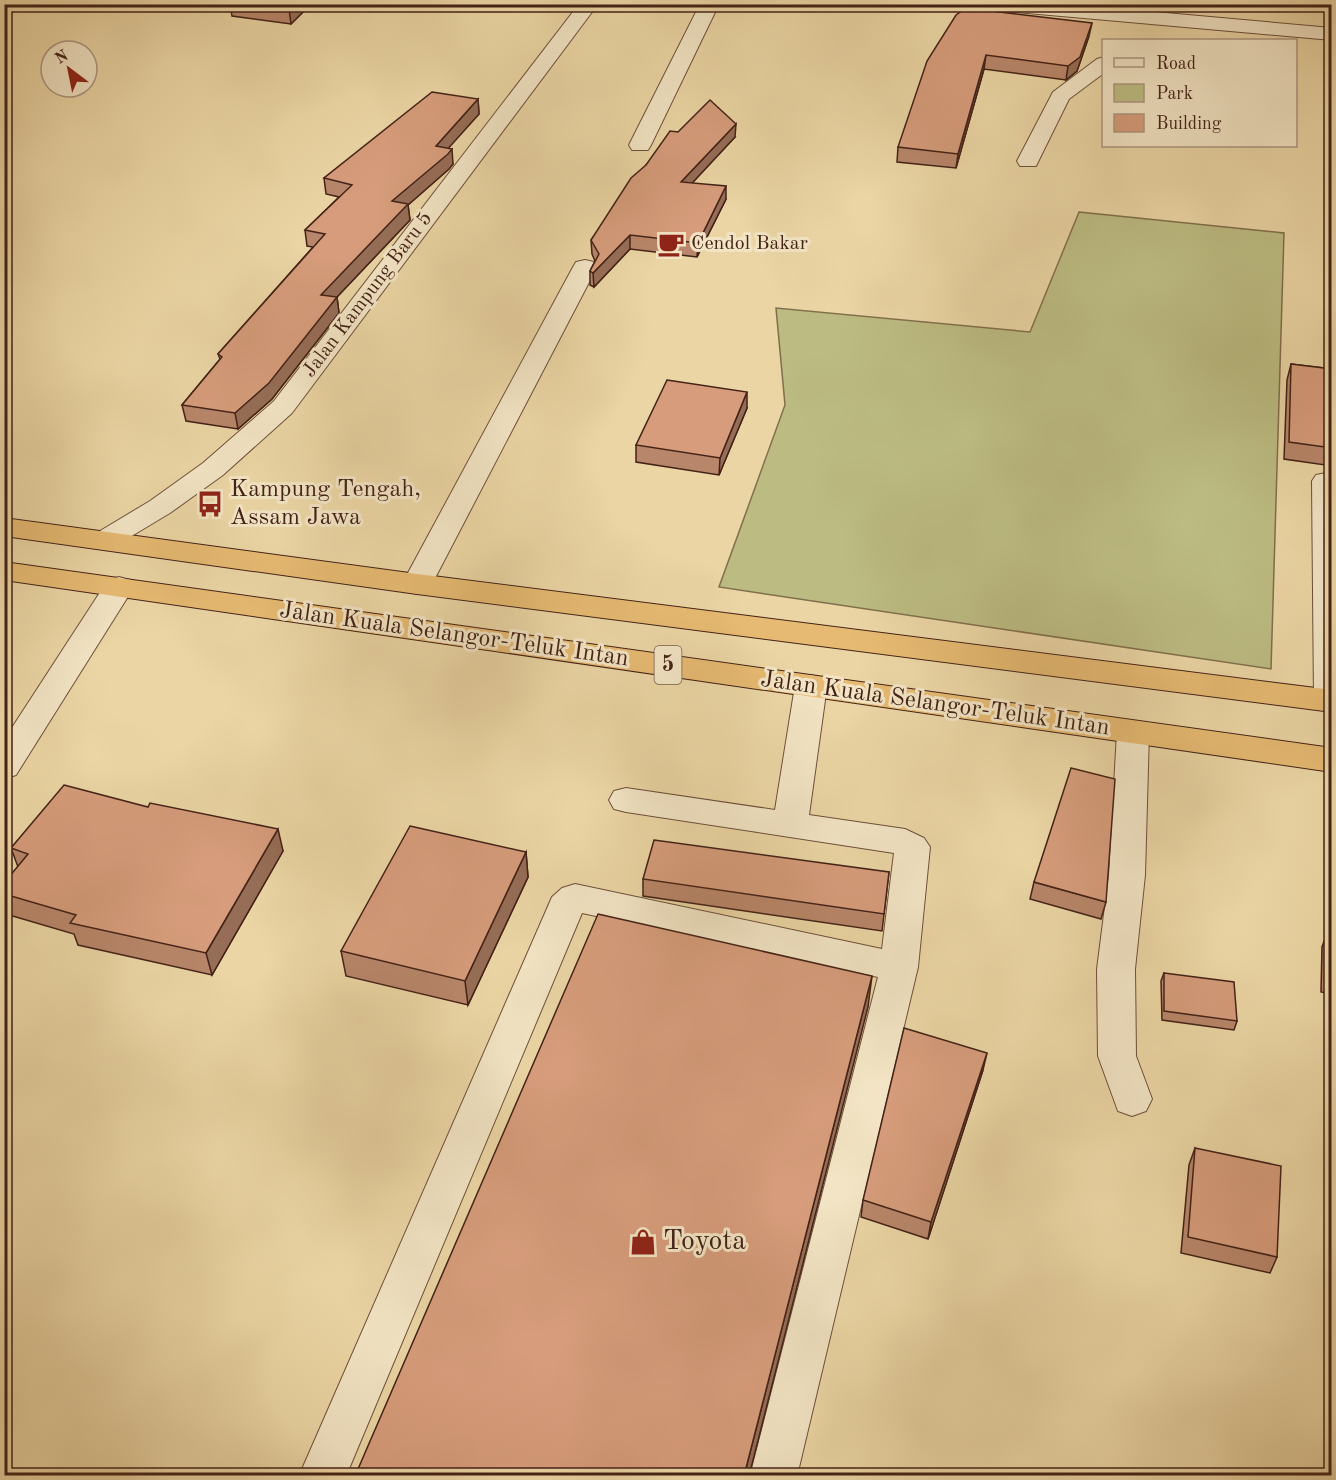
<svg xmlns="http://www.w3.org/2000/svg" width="1336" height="1480" viewBox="0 0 1336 1480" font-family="'Old Standard TT',serif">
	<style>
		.green { fill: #bcbc82; stroke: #806f4c; stroke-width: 1.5 }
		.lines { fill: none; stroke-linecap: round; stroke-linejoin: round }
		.minor-casing { stroke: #6d4f3a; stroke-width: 2 }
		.highway-casing { stroke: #432217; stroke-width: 2 }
		.minor { fill: #f2e4c4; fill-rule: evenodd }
		.highway { fill: #e6ba72; fill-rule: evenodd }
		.wall { fill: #b8866a; stroke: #432217; stroke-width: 1.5 }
		.shaded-wall { fill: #966d56; stroke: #432217; stroke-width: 1.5 }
		.building { fill: #d69c7b; stroke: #432217; stroke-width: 1.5 }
		.labels { text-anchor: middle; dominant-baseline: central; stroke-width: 6; stroke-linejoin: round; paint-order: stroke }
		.far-poi-label { font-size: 20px; fill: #432217; stroke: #f2e4c4; text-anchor: start }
		.far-street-label { font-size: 20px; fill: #432217; stroke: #f2e4c4 }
		.shield { fill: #f2e4c4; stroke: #785c4b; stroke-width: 1.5 }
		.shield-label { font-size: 22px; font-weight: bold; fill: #432217 }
		.poi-label { font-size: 24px; fill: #432217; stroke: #f2e4c4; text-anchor: start }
		.street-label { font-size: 24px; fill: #432217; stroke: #f2e4c4 }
		.near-poi-label { font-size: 28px; fill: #432217; stroke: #f2e4c4; text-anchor: start }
	</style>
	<rect width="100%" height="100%" fill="#ebd5a4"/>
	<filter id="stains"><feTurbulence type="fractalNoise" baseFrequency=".00333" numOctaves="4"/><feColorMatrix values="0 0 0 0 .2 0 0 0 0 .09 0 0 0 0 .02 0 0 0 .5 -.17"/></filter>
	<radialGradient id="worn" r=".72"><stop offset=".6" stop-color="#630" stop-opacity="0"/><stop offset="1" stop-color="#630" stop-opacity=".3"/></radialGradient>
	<path class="green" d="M1079 212 1284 233 1271 669 719 587 785 405 776 308 1030 332Z"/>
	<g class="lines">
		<g class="minor-casing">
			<g id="minor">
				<path d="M579 4H598L292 413 223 475 170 513 115 546 105 549 95 546 90 540 95 534 150 501 203 463 274 401Z"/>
				<path d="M700 4H719L651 145 648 150H632L629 145Z"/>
				<path d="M985 4H1065L1332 28V40L994 10Z"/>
				<path d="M1104 57V73L1069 99 1036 166H1020L1017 161 1053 92 1097 59Z"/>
				<path d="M585 260 594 262 597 267 432 584 428 591 417 594 406 591 402 584 573 267 576 262Z"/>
				<path d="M1326 473 1332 474 1330 712 1319 709 1314 701 1312 481 1316 475Z"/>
				<path d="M119 577 130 580 134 587 16 775 4 779V740L108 580Z"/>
				<path d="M811 675 822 678 827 686 809 815 905 829 924 838 930 847 918 967 797 1476H750L878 977 582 913 346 1476H299L552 897 562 888 575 884 882 949 894 853 626 812 614 809 609 800 614 791 626 788 775 810 795 686 800 678Z"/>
				<path d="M1133 721 1145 724 1149 732 1145 875 1135 969 1136 1056 1152 1099 1146 1111 1132 1116 1118 1111 1098 1056 1097 969 1109 875 1117 732 1121 724Z"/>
			</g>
		</g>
		<g class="highway-casing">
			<g id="highway">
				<path d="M4 518 417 574 1332 690V712L417 594 4 536Z"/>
				<path d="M4 562 1332 748V772L4 580Z"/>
			</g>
		</g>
		<use href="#minor" class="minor"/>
		<use href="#highway" class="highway"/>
	</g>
	<g class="wall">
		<path d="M230 4H311L291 24 232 16Z"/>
		<path d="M487 4H555L549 11 487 6Z"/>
		<path d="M991 11 1089 36 1077 71 1066 80 984 69 956 168 897 162 898 147Z"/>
		<path d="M478 99 479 114 448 148 453 164 449 169 408 205 410 220 337 297 339 313 272 399 238 429 186 421 182 405 220 359 218 354 313 247 307 246 305 230 339 197 326 194 324 178Z"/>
		<path d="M678 132 735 137 692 183 726 199 697 257 630 249 594 287 590 285V271L595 261 592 254 591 240 646 165Z"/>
		<path d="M1291 364 1332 369V466L1284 459 1287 380Z"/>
		<path d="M747 408 719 475 636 462V445Z"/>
		<path d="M11 848 283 851 212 975 78 945 74 934 6 914 4 912V883L18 867Z"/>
		<path d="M526 852 528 877 468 1005 346 976 341 951Z"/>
		<path d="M889 872 882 931 643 896V879Z"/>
		<path d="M1034 882 1106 902 1101 919 1030 899Z"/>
		<path d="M1331 922H1332V994L1321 992 1322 947Z"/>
		<path d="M1164 973 1237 1021 1234 1030 1162 1020 1161 981Z"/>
		<path d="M983 1070 928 1239 861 1217 863 1200Z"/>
		<path d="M1195 1148 1277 1257 1270 1273 1181 1253 1189 1165Z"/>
	</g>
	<g class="shaded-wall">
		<path d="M294 4H311L291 24 289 9Z"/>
		<path d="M549 4H555L549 11Z"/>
		<path d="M1092 23 1089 36 1077 71 1066 80 1068 66Z"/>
		<path d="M986 55 984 69 956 168 958 154Z"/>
		<path d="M478 99 479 114 437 161 436 146Z"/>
		<path d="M736 124 735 137 681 195V182Z"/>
		<path d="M452 149 453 164 449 169 408 205 410 220 337 297 339 313 272 399 238 429 235 413 321 295 392 201Z"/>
		<path d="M726 186V199L697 257 698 243Z"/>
		<path d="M630 235V249L594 287 593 273Z"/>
		<path d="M747 392V408L719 475 720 458Z"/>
		<path d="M278 829 283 851 212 975 206 953Z"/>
		<path d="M526 852 528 877 468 1005 465 981Z"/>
		<path d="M872 976 868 1007 749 1476H744Z"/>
		<path d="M987 1053 983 1070 928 1239 931 1222Z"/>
	</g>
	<g class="building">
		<path d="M249 4H294L289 9Z"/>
		<path d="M971 5 991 11 1092 23 1080 57 1068 66 986 55 958 154 898 147 927 61 956 15Z"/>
		<path d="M432 92 478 99 436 146 452 149 448 154 392 201 408 204 321 295 337 297 269 383 235 413 182 405 222 357 218 354 325 234 305 230 352 185 324 178Z"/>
		<path d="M710 100 736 124 681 182 726 186 698 243 630 235 593 273 590 271 599 254 591 240 631 178 646 165 670 131 678 132Z"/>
		<path d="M1291 364 1332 369V448L1289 442Z"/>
		<path d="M667 380 747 392 720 458 636 445Z"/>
		<path d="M1071 768 1115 779 1106 902 1034 882Z"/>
		<path d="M64 785 148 807 150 803 278 829 206 953 70 923 76 915 4 894V883L28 854 11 848Z"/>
		<path d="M410 826 526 852 465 981 341 951Z"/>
		<path d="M654 840 889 872 884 914 643 879Z"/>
		<path d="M598 914 872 976 744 1476H355Z"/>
		<rect x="1331" y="922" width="1" height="45"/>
		<path d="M1164 973 1234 982 1237 1021 1164 1011Z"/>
		<path d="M904 1028 987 1053 931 1222 863 1200Z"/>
		<path d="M1195 1148 1281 1166 1277 1257 1188 1237Z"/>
	</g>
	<defs>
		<g id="cafe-bare" transform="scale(2.07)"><path d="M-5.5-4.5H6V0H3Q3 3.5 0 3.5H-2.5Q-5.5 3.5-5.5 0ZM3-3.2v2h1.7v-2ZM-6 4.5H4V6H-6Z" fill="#8f2418" stroke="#f2e4c4" stroke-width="2.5" paint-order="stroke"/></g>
		<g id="bus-bare" transform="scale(2.07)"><path d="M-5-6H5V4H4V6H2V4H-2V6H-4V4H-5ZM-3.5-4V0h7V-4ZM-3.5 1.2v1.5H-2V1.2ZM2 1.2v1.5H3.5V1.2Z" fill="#8f2418" stroke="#f2e4c4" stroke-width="2.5" paint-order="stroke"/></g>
		<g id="shop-bare" transform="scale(2.07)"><path d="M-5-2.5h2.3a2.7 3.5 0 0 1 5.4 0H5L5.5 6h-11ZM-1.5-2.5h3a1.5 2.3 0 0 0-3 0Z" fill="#8f2418" stroke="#f2e4c4" stroke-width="2.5" paint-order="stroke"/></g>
	</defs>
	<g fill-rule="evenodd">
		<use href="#cafe-bare" x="671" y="244"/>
		<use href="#bus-bare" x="210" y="504"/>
		<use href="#shop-bare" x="643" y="1242"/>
	</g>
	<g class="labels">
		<g class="far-poi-label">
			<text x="691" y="244">Cendol Bakar</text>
		</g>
		<g class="far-street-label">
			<text transform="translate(368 295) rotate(-53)">Jalan Kampung Baru 5</text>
		</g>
		<rect class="shield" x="654.5" y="646" width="27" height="38" rx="4.5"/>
		<g class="shield-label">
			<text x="668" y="665">5</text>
		</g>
		<g class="poi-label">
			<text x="230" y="490">Kampung Tengah,<tspan x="230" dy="28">Assam Jawa</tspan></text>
		</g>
		<g class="street-label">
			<text transform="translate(454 635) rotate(8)">Jalan Kuala Selangor-Teluk Intan</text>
			<text transform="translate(935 704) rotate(8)">Jalan Kuala Selangor-Teluk Intan</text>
		</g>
		<g class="near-poi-label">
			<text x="663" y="1242">Toyota</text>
		</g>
	</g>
	<rect width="1336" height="1480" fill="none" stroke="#ebd5a4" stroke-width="24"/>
	<rect x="6" y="6" width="1324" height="1468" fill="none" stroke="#432217" stroke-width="3"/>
	<rect x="12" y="12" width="1312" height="1456" fill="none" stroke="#432217" stroke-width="1.5"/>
	<rect x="1102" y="39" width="195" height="108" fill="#f2e4c4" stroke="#ac967f" stroke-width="1.5"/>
	<rect x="1114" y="58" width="30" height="9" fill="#f2e4c4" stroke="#ac967f" stroke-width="1.5"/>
	<text x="1156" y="69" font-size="18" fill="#432217">Road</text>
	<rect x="1114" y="84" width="30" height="18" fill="#bcbc82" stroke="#ac967f" stroke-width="1.5"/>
	<text x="1156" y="99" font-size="18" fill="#432217">Park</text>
	<rect x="1114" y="114" width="30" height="18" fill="#d69c7b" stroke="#ac967f" stroke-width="1.5"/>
	<text x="1156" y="129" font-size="18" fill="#432217">Building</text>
	<g transform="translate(69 69) rotate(328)"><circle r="28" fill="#f2e4c4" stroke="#ac967f" stroke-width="1.5"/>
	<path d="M0-4.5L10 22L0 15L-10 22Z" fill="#8f2418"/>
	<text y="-9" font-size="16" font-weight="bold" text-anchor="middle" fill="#432217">N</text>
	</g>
	<rect width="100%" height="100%" filter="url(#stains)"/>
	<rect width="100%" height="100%" fill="url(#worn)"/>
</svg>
